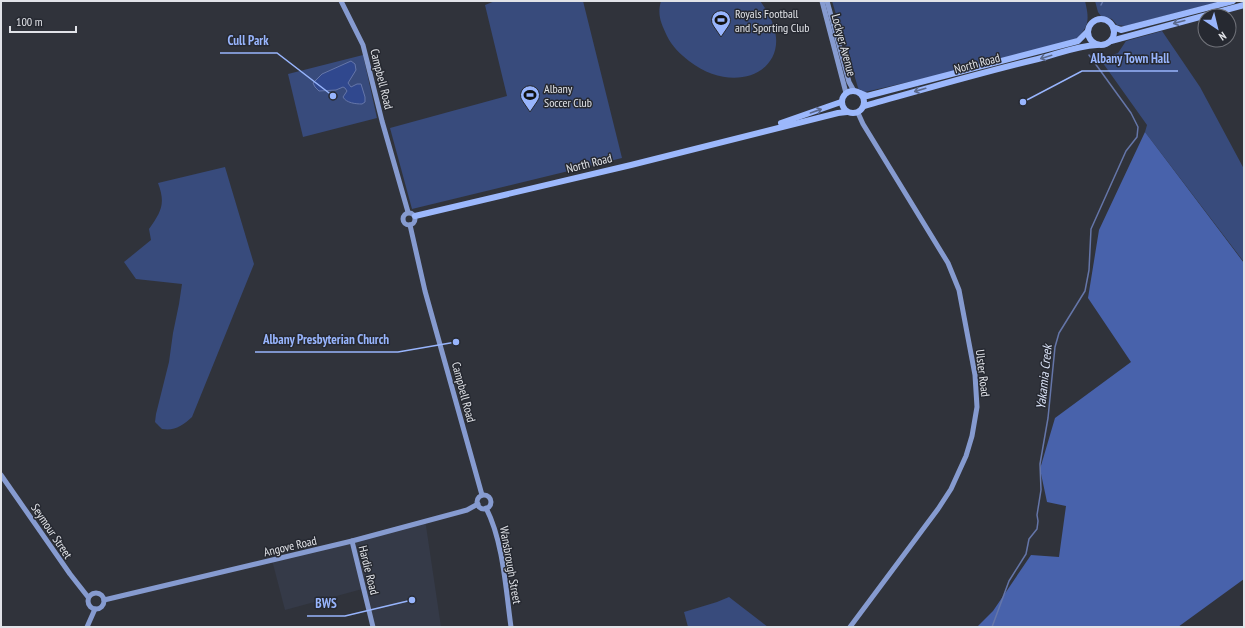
<svg xmlns="http://www.w3.org/2000/svg" width="1245" height="628" viewBox="0 0 1245 628" font-family="'PT Sans Narrow',sans-serif">
	<style>
		.built { fill: #353a48 }
		.green { fill: #384b7c }
		.forest { fill: #4862ab }
		.water { fill: #30488e; stroke: #6576a9 }
		.lines { fill: none; stroke-linecap: round; stroke-linejoin: round }
		.stream { stroke: #6576a9; stroke-width: 1.5 }
		.secondary { stroke: #869bd0; stroke-width: 5 }
		.primary { stroke: #9cb8fc; stroke-width: 6 }
		.oneway { stroke: #5b698c }
		.labels { text-anchor: middle; dominant-baseline: central; stroke-width: 3; stroke-linejoin: round; paint-order: stroke }
		.poi-label { font-size: 12px; fill: #e1e3e8; stroke: #262931; text-anchor: start }
		.street-label { font-size: 12px; fill: #e1e3e8; stroke: #262931 }
		.water-label { font-size: 13px; font-style: italic; fill: #dbe4f9; stroke: #262931 }
		.leader { fill: none; stroke: #98b5fd; stroke-width: 1.5 }
		.callout-dot { fill: #98b5fd; stroke: #262931; stroke-width: 1.5 }
		.callout-label { font-size: 13px; text-anchor: middle; font-weight: bold; fill: #98b5fd; stroke: #262931; stroke-width: 3; stroke-linejoin: round; paint-order: stroke }
	</style>
	<rect width="100%" height="100%" fill="#30333b"/>
	<path class="built" d="M425 519 441 627H372L366 588 285 610 272 560Z"/>
	<g class="green">
		<path d="M495 1H583L622 158 412 209 390 128 507 96 485 5Z"/>
		<path d="M661 1H760C807 62 742 102 689 61 680 54 672 46 667 36 661 23 657 15 661 1Z"/>
		<path d="M832 1H1085C1089 18 1090 26 1076 39L939 75 865 92 859 91Z"/>
		<path d="M1095 1H1222L1125 26 1117 25 1112 19 1101 16 1098 12Z"/>
		<path d="M1162 31 1200 87 1244 169V262L1145 132 1147 125 1100 59 1118 53 1126 41Z"/>
		<path d="M363 55 377 118 303 137 288 74Z"/>
		<path d="M225 167 254 264 192 417C182 426 175 431 162 429L155 422 156 414 169 362 173 333 179 304 182 284 136 279 124 262 151 240 149 229C161 212 166 204 158 183Z"/>
		<path d="M729 597 768 627H688L684 612 717 602Z"/>
	</g>
	<path class="forest" d="M1145 132 1244 263V579L1178 627H977L993 611 1031 555 1059 557 1066 506 1047 502 1040 469 1055 418 1131 362 1088 298 1099 230Z"/>
	<path class="water" d="M351 61 355 64 356 70 348 83 351 87 357 84H361L365 97V102L362 104C356 104 346 103 343 97L347 91 345 88 343 87 336 90 319 91 315 87 313 83 322 74Z"/>
	<g class="lines">
		<g class="stream">
			<path d="M1101 5 1103 1"/>
			<path d="M992 627 1009 581 1026 554 1029 539 1037 529 1038 521 1037 515 1041 490 1040 464 1048 418 1055 347 1059 333 1085 291 1089 270 1091 229 1126 151 1137 137 1138 127 1131 113 1089 55"/>
		</g>
		<g class="secondary">
			<path d="M341 1 363 45 382 121 408 212"/>
			<path d="M822 1 846 93"/>
			<path d="M827 1 849 82 854 91"/>
			<circle cx="409" cy="219" r="6"/>
			<path d="M410 225 425 291 482 495"/>
			<path d="M1 475 70 574 88 597"/>
			<circle cx="484" cy="502" r="7"/>
			<path d="M486 508C503 540 506 591 511 627"/>
			<path d="M352 541 373 627"/>
			<circle cx="96" cy="601" r="8"/>
			<path d="M104 600 352 541 467 510 478 504"/>
			<path d="M87 627 95 609"/>
			<path d="M850 627 938 509 951 489 966 456 972 436 977 407 975 375 959 290 948 263 863 124 858 113"/>
		</g>
		<g class="primary">
			<circle cx="1101" cy="32" r="13"/>
			<path d="M1113 27 1121 30 1233 1"/>
			<path d="M1111 41 1244 5"/>
			<circle cx="853" cy="102" r="11"/>
			<path d="M860 93 867 96 1078 41 1087 32"/>
			<path d="M864 106C922 90 979 73 1038 59 1058 54 1076 46 1097 45"/>
			<path d="M781 123 841 102"/>
			<path d="M415 216 631 165 838 113 847 112"/>
		</g>
	</g>
	<defs><path id="oneway-shaft" d="M-6 0H5M1.5-3L5.5 0L1.5 3" fill="none" stroke-width="1.6" stroke-linecap="round" stroke-linejoin="round"/></defs>
	<g class="oneway">
		<use href="#oneway-shaft" transform="translate(1179 22) rotate(165)"/>
		<use href="#oneway-shaft" transform="translate(1046 57) rotate(163)"/>
		<use href="#oneway-shaft" transform="translate(920 90) rotate(164)"/>
		<use href="#oneway-shaft" transform="translate(816 111) rotate(-19)"/>
	</g>
	<defs>
		<g id="stadium-pin" transform="scale(1)"><path d="M0 17L-7.5 6A9.5 9.5 0 1 1 7.5 6Z" fill="#98b5fd" stroke="#262931"/><path d="M0-5a6.5 5 0 1 0 0 10a6.5 5 0 1 0 0-10ZM-3.5-1.8h7v3.6h-7Z" fill="#111"/></g>
	</defs>
	<g fill-rule="evenodd">
		<use href="#stadium-pin" x="721" y="20"/>
		<use href="#stadium-pin" x="530" y="95"/>
	</g>
	<g class="labels">
		<g class="poi-label">
			<text x="735" y="13">Royals Football<tspan x="735" dy="14">and Sporting Club</tspan></text>
			<text x="544" y="88">Albany<tspan x="544" dy="14">Soccer Club</tspan></text>
		</g>
		<g class="street-label">
			<text transform="translate(844 45) rotate(75)">Lockyer Avenue</text>
			<text transform="translate(977 63) rotate(-15)">North Road</text>
			<text transform="translate(382 79) rotate(76)">Campbell Road</text>
			<text transform="translate(589 163) rotate(-14)">North Road</text>
			<text transform="translate(983 373) rotate(83)">Ulster Road</text>
			<text transform="translate(464 392) rotate(75)">Campbell Road</text>
			<text transform="translate(52 531) rotate(56)">Seymour Street</text>
			<text transform="translate(290 546) rotate(-13)">Angove Road</text>
			<text transform="translate(511 565) rotate(80)">Wansbrough Street</text>
			<text transform="translate(369 570) rotate(76)">Hardie Road</text>
		</g>
		<g class="water-label">
			<text transform="translate(1044 377) rotate(-84)">Yakamia Creek</text>
		</g>
	</g>
	<path class="leader" d="M333 96L277 53H220M1023 102L1082 71H1178M456 342L398 352H255M412 600L345 616H307"/>
	<g class="callout-dot">
		<circle cx="333" cy="96" r="4"/>
		<circle cx="1023" cy="102" r="4"/>
		<circle cx="456" cy="342" r="4"/>
		<circle cx="412" cy="600" r="4"/>
	</g>
	<g class="callout-label">
		<text x="248" y="45">Cull Park</text>
		<text x="1130" y="63">Albany Town Hall</text>
		<text x="326" y="344">Albany Presbyterian Church</text>
		<text x="326" y="608">BWS</text>
	</g>
	<rect width="1245" height="628" fill="none" stroke="#e1e3e8" stroke-width="4"/>
	<g transform="translate(1217 28) rotate(145)"><circle r="19" fill="#262931" stroke="#71737a"/>
	<path d="M0-3L7 15L0 10L-7 15Z" fill="#98b5fd"/>
	<text y="-6" font-size="11" font-weight="bold" text-anchor="middle" fill="#e1e3e8">N</text>
	</g>
	<path d="M10 26v6h66v-6" fill="none" stroke="#e1e3e8" stroke-width="2"/>
	<text x="16" y="26" font-size="12" fill="#e1e3e8" stroke="#262931" stroke-width="3" paint-order="stroke">100 m</text>
</svg>
